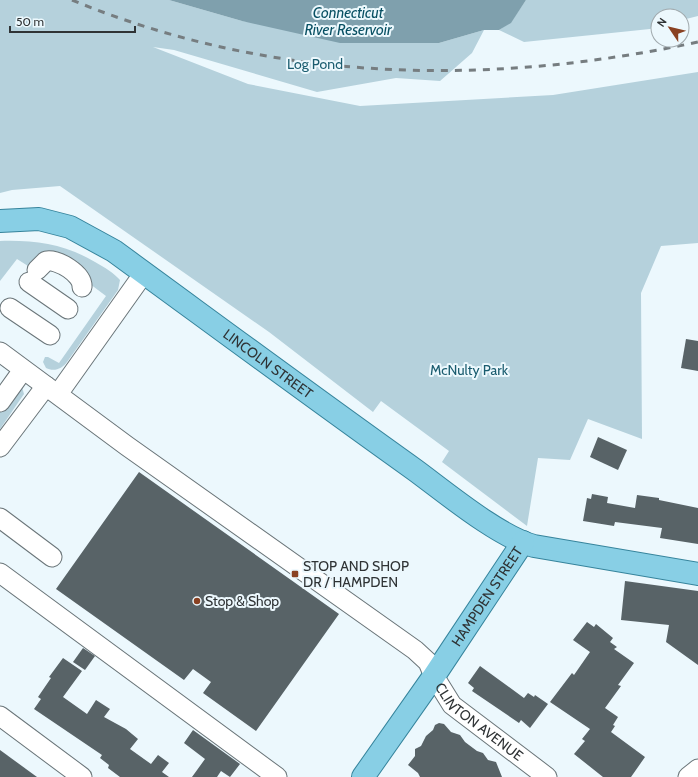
<svg xmlns="http://www.w3.org/2000/svg" width="698" height="777" viewBox="0 0 698 777" font-family="Cabin,sans-serif">
	<style>
		.green { fill: #b5d1dc }
		.water { fill: #7fa0ad }
		.building { fill: #586367 }
		.lines { fill: none; stroke-linecap: round; stroke-linejoin: round }
		.minor-casing { stroke: #6a7579; stroke-width: 21 }
		.major-casing { stroke: #36849c; stroke-width: 24 }
		.minor { stroke: #fff; stroke-width: 19 }
		.major { stroke: #88cfe5; stroke-width: 22 }
		.rail { stroke: #767d80; stroke-width: 3; stroke-dasharray: 7 7; stroke-linecap: butt }
		.poi-dot { fill: #894122; stroke: #ecf8fd; stroke-width: 1.5 }
		.labels { text-anchor: middle; dominant-baseline: central; stroke-width: 4; stroke-linejoin: round; paint-order: stroke }
		.park-label { font-size: 14px; fill: #1a5c6f; stroke: #ecf8fd }
		.street-label { font-size: 14px; fill: #2f3335; stroke: #ecf8fd }
		.poi-label { font-size: 14px; fill: #2f3335; stroke: #ecf8fd; text-anchor: start }
		.water-label { font-size: 15px; font-style: italic; fill: #085063; stroke: #ecf8fd }
	</style>
	<rect width="100%" height="100%" fill="#ecf8fd"/>
	<g class="green">
		<path d="M0 0H169L242 21 439 43 484 30 472 53 440 81 396 78 317 92 174 50 153 47 248 84 360 106 553 95 698 72V243L661 246 641 293 642 439 588 419 570 460 538 458 527 526 442 462 449 451 381 401 373 412 269 332 60 186 12 190 0 193Z"/>
		<path d="M526 0H698V16L682 20V16H658V27L650 29 524 42 499 30 511 22Z"/>
		<path d="M0 241C35 240 65 244 95 262 104 267 114 273 120 280L118 290 67 362C62 369 54 372 46 368L43 362 45 357H48L59 363 106 296 90 284 40 255 28 266 17 259 0 281Z"/>
		<path d="M22 387 24 394 0 429V409Z"/>
	</g>
	<path class="water" d="M169 0H526L511 23 499 30H484L439 43H340L242 21Z"/>
	<g class="building">
		<path d="M686 339 698 341V371L681 368Z"/>
		<path d="M598 437 627 450 618 470 590 457Z"/>
		<path d="M139 472 339 614 256 731 203 693 211 682 193 669 184 680 56 589Z"/>
		<path d="M592 494 608 497 607 503 635 508 637 495 659 498V500L698 508V544L660 538 662 528 615 522 614 526 583 521 587 498 591 499Z"/>
		<path d="M625 581 698 591V665L666 642 669 625 621 620Z"/>
		<path d="M587 622 594 627 596 624 613 638 610 642 617 647 614 649 634 663 618 685 621 686 605 708 618 717 613 725 615 726 611 732 645 757 631 777H603L574 754 585 741 582 739 590 729 550 702 572 673 574 675 590 652 573 640Z"/>
		<path d="M83 648 95 656 85 670 73 662Z"/>
		<path d="M63 658 82 671 63 697 87 714 96 700 110 709 104 717 126 729 138 739 130 749 151 764 158 755 169 763 162 772 169 777H120L108 768 109 765 100 758 102 755 34 709 41 699 38 697 51 678 49 677Z"/>
		<path d="M480 666 524 698 528 693 534 697 535 695 548 704 530 728 521 720 519 723 472 691 474 688 468 683Z"/>
		<path d="M439 723 444 724 451 732 460 735 465 742 477 751 483 753 488 760 496 762 502 777H420L418 773 408 765 415 756V749L421 746 426 736 433 730 435 725Z"/>
		<path d="M193 730 240 764 230 777 221 771 217 777H192L205 759 184 743Z"/>
		<path d="M0 750 37 777H0Z"/>
	</g>
	<g class="lines">
		<g class="minor-casing">
			<g id="minor">
				<path d="M37 270 46 261C58 259 83 274 82 287"/>
				<path d="M29 282 68 309"/>
				<path d="M10 308 50 335"/>
				<path id="s1" d="M0 352 127 446 415 650 428 662 434 676 452 705 547 777"/>
				<path d="M58 394 144 273"/>
				<path d="M0 402 23 370"/>
				<path d="M0 447 46 386"/>
				<path d="M0 518 52 557"/>
				<path d="M0 573 277 777"/>
				<path d="M0 716 82 777"/>
				<path d="M688 777 698 769"/>
			</g>
		</g>
		<g class="major-casing">
			<g id="major">
				<path id="s2" d="M0 221 39 219 70 227 114 251C214 324 314 398 415 470 445 492 499 537 534 546L698 574"/>
				<path id="s3" d="M363 777 434 676 523 542"/>
			</g>
		</g>
		<use href="#minor" class="minor"/>
		<use href="#major" class="major"/>
		<path class="rail" d="M72 0C273 83 488 87 698 42"/>
	</g>
	<g class="poi-dot">
		<rect x="291" y="570" width="8" height="8" rx="2"/>
		<circle cx="197" cy="601" r="4"/>
	</g>
	<g class="labels">
		<g class="park-label">
			<text x="315" y="64">Log Pond</text>
			<text x="469" y="370">McNulty Park</text>
		</g>
		<g class="street-label">
			<text stroke="none"><textPath href="#s2" startOffset="312">LINCOLN STREET</textPath></text>
			<text stroke="none"><textPath href="#s3" startOffset="219">HAMPDEN STREET</textPath></text>
			<text stroke="none"><textPath href="#s1" startOffset="609">CLINTON AVENUE</textPath></text>
		</g>
		<g class="poi-label">
			<text x="303" y="566">STOP AND SHOP<tspan x="303" dy="16">DR / HAMPDEN</tspan></text>
			<text x="205" y="601">Stop &amp; Shop</text>
		</g>
		<g class="water-label">
			<text x="348" y="13">Connecticut<tspan x="348" dy="17">River Reservoir</tspan></text>
		</g>
	</g>
	<g transform="translate(670 28) rotate(305)"><circle r="19" fill="#ecf8fd" stroke="#a0a9ad"/>
	<path d="M0-3L7 15L0 10L-7 15Z" fill="#894122"/>
	<text y="-6" font-size="11" font-weight="bold" text-anchor="middle" fill="#2f3335">N</text>
	</g>
	<path d="M10 26v6h125v-6" fill="none" stroke="#2f3335" stroke-width="2"/>
	<text x="16" y="26" font-size="12" fill="#2f3335" stroke="#ecf8fd" stroke-width="3" paint-order="stroke">50 m</text>
</svg>
